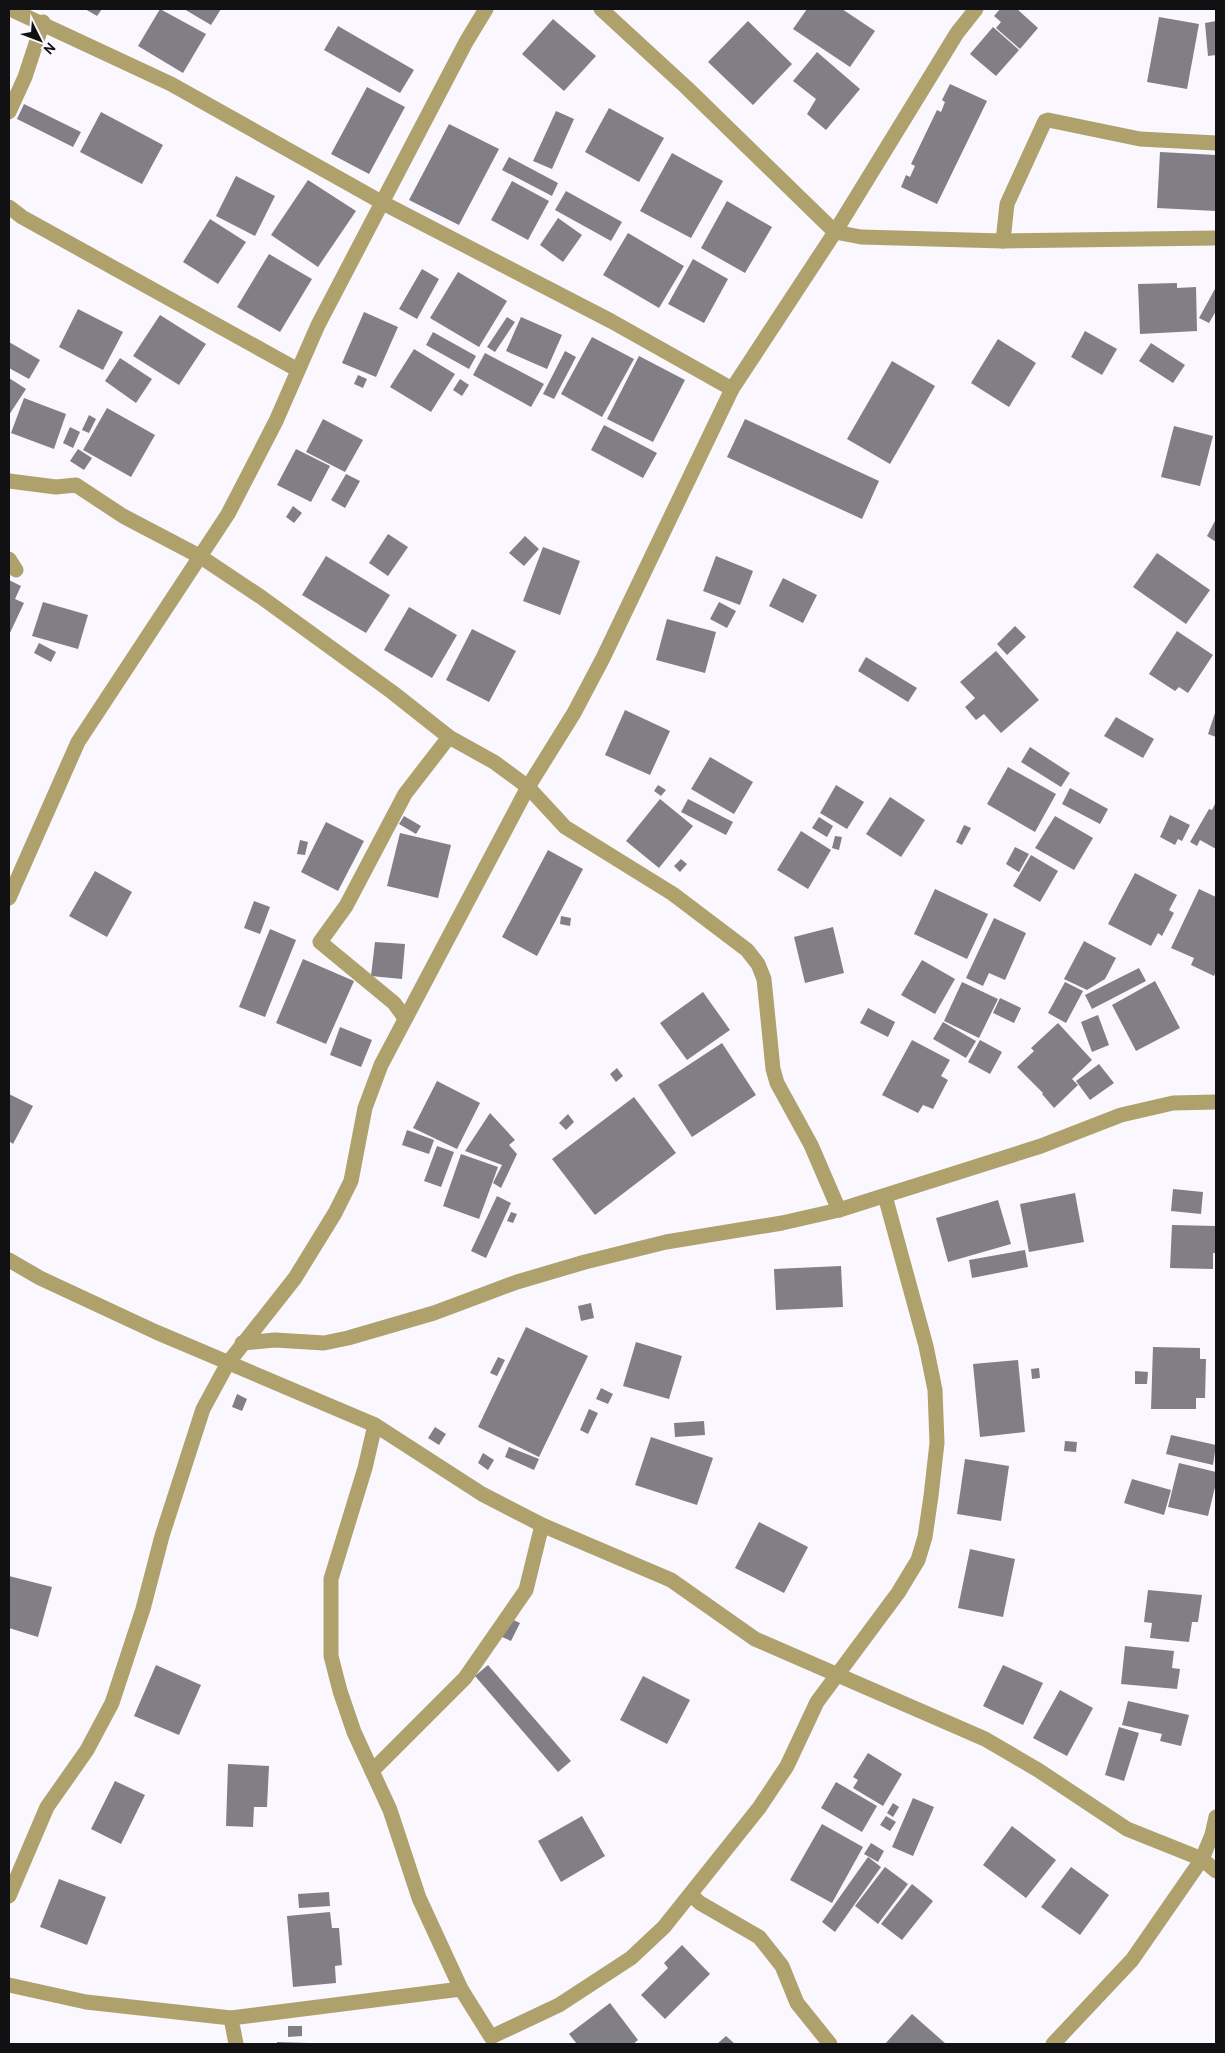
<svg xmlns="http://www.w3.org/2000/svg" width="1225" height="2053" viewBox="0 0 1225 2053" font-family="Overpass,sans-serif">
	<style>
		.building { fill: #817e85 }
		.lines { fill: none; stroke-linecap: round; stroke-linejoin: round }
		.minor { stroke: #afa16c; stroke-width: 15 }
	</style>
	<rect width="100%" height="100%" fill="#fbf7ff"/>
	<g class="building">
		<path d="M85 9H102L97 16Z"/>
		<path d="M160 9 206 34 183 73 138 46Z"/>
		<path d="M184 9H221L211 25Z"/>
		<path d="M807 9H842L875 31 850 67 793 29Z"/>
		<path d="M1000 9H1017L1038 28 1020 49 996 28 1001 22 994 16Z"/>
		<path d="M1159 17 1199 24 1187 89 1147 82Z"/>
		<path d="M553 19 596 56 564 91 522 54Z"/>
		<path d="M748 21 792 64 753 105 708 62Z"/>
		<path d="M1216 21V55L1208 56 1205 23Z"/>
		<path d="M338 26 414 70 400 93 324 50Z"/>
		<path d="M993 27 1019 50 996 76 970 54Z"/>
		<path d="M817 52 860 89 826 130 807 114 816 99 793 81Z"/>
		<path d="M950 84 987 101 937 204 901 187 906 175 910 177 915 166 911 164 937 110 941 112 945 102 942 100Z"/>
		<path d="M367 87 405 107 369 174 331 154Z"/>
		<path d="M24 104 81 132 73 147 17 119Z"/>
		<path d="M609 108 664 138 639 182 585 152Z"/>
		<path d="M556 111 574 119 552 169 533 161Z"/>
		<path d="M101 112 163 145 142 184 80 152Z"/>
		<path d="M449 124 499 149 459 225 409 200Z"/>
		<path d="M1160 152 1216 155V211L1157 208Z"/>
		<path d="M672 153 723 181 691 238 640 211Z"/>
		<path d="M509 157 558 183 552 196 502 170Z"/>
		<path d="M236 176 275 196 255 236 216 216Z"/>
		<path d="M308 180 356 211 318 267 271 235Z"/>
		<path d="M512 181 549 201 528 240 491 220Z"/>
		<path d="M566 191 622 222 611 241 555 210Z"/>
		<path d="M727 201 772 227 745 273 701 248Z"/>
		<path d="M558 218 582 235 563 262 540 245Z"/>
		<path d="M210 219 246 242 218 284 183 262Z"/>
		<path d="M628 233 684 266 659 308 603 275Z"/>
		<path d="M269 254 312 279 280 332 237 307Z"/>
		<path d="M693 259 728 279 704 323 668 304Z"/>
		<path d="M422 269 439 279 417 319 399 309Z"/>
		<path d="M458 272 507 301 479 347 430 318Z"/>
		<path d="M1177 283V288L1196 287 1197 331 1140 334 1138 284Z"/>
		<path d="M1216 287V311L1209 323 1199 318Z"/>
		<path d="M78 309 123 332 103 370 59 347Z"/>
		<path d="M364 312 398 327 376 377 342 363Z"/>
		<path d="M160 315 206 344 179 385 133 356Z"/>
		<path d="M507 317 515 322 495 352 487 347Z"/>
		<path d="M521 317 562 335 547 369 506 351Z"/>
		<path d="M1085 331 1117 349 1102 375 1071 357Z"/>
		<path d="M433 332 476 356 469 369 426 345Z"/>
		<path d="M592 337 634 359 602 417 561 394Z"/>
		<path d="M998 339 1036 363 1009 407 971 383Z"/>
		<path d="M9 342 40 360 29 379 9 368Z"/>
		<path d="M1151 343 1185 365 1173 383 1139 361Z"/>
		<path d="M414 349 455 374 431 412 390 387Z"/>
		<path d="M565 351 576 357 554 399 543 394Z"/>
		<path d="M485 353 544 384 531 407 473 375Z"/>
		<path d="M639 356 685 380 653 442 607 419Z"/>
		<path d="M120 358 152 379 136 403 105 381Z"/>
		<path d="M892 361 935 386 890 464 847 439Z"/>
		<path d="M358 375 367 379 363 388 354 384Z"/>
		<path d="M9 378 26 389 9 415Z"/>
		<path d="M460 379 469 385 462 396 453 390Z"/>
		<path d="M24 398 66 414 54 449 11 433Z"/>
		<path d="M107 408 155 435 131 477 83 450Z"/>
		<path d="M89 415 96 419 89 433 82 430Z"/>
		<path d="M323 419 363 440 345 472 306 452Z"/>
		<path d="M745 419 879 481 862 519 727 457Z"/>
		<path d="M604 425 657 453 643 478 591 450Z"/>
		<path d="M1174 426 1213 436 1200 486 1161 477Z"/>
		<path d="M70 427 80 432 73 448 63 443Z"/>
		<path d="M78 449 92 458 84 470 70 461Z"/>
		<path d="M296 449 330 466 311 502 277 485Z"/>
		<path d="M346 474 360 481 345 508 331 500Z"/>
		<path d="M293 506 302 513 294 523 286 517Z"/>
		<path d="M1216 519V542L1207 536Z"/>
		<path d="M388 534 408 547 388 576 369 563Z"/>
		<path d="M525 536 539 549 524 566 509 553Z"/>
		<path d="M543 547 580 561 560 615 523 601Z"/>
		<path d="M1157 553 1210 590 1186 624 1133 587Z"/>
		<path d="M326 556 390 595 366 633 302 595Z"/>
		<path d="M716 556 753 571 740 605 703 591Z"/>
		<path d="M783 578 817 595 803 623 769 606Z"/>
		<path d="M9 580 21 586 15 599 24 603 9 635Z"/>
		<path d="M43 602 88 615 78 649 32 636Z"/>
		<path d="M719 602 736 611 727 628 710 619Z"/>
		<path d="M409 607 457 635 432 678 384 650Z"/>
		<path d="M667 619 716 632 705 673 656 660Z"/>
		<path d="M1015 626 1026 637 1007 655 997 644Z"/>
		<path d="M472 629 516 651 489 702 446 680Z"/>
		<path d="M1177 631 1213 655 1188 693 1179 687 1175 691 1149 674Z"/>
		<path d="M39 643 56 652 51 662 34 653Z"/>
		<path d="M996 651 1039 700 1001 733 984 714 976 720 965 707 975 698 960 682Z"/>
		<path d="M866 657 917 688 908 702 858 671Z"/>
		<path d="M625 710 670 731 650 775 605 755Z"/>
		<path d="M1216 710V737L1208 734Z"/>
		<path d="M1116 717 1154 739 1143 758 1104 736Z"/>
		<path d="M1030 747 1070 773 1061 787 1021 762Z"/>
		<path d="M710 757 753 782 734 814 691 789Z"/>
		<path d="M1008 767 1056 794 1035 832 987 804Z"/>
		<path d="M658 785 666 790 661 796 654 791Z"/>
		<path d="M836 785 864 802 847 829 820 813Z"/>
		<path d="M1070 788 1108 809 1100 824 1062 804Z"/>
		<path d="M890 797 925 820 901 857 866 834Z"/>
		<path d="M660 799 693 826 659 868 626 841Z"/>
		<path d="M688 799 733 822 726 835 681 812Z"/>
		<path d="M1216 802V849L1200 840 1197 846 1190 842 1209 809 1212 810Z"/>
		<path d="M1170 815 1190 825 1182 841 1178 839 1175 845 1160 837Z"/>
		<path d="M404 816 421 826 416 834 399 824Z"/>
		<path d="M1055 816 1093 838 1074 870 1035 848Z"/>
		<path d="M819 817 833 826 827 837 812 828Z"/>
		<path d="M326 822 364 841 338 891 301 872Z"/>
		<path d="M964 825 971 828 962 845 956 842Z"/>
		<path d="M801 831 831 850 808 889 777 870Z"/>
		<path d="M400 833 451 845 438 898 387 886Z"/>
		<path d="M835 836 842 837 839 850 832 848Z"/>
		<path d="M300 840 308 842 305 855 297 854Z"/>
		<path d="M1015 847 1029 854 1019 872 1006 864Z"/>
		<path d="M548 850 583 869 537 956 502 937Z"/>
		<path d="M1031 855 1058 871 1040 902 1013 886Z"/>
		<path d="M681 859 687 864 680 872 674 866Z"/>
		<path d="M95 871 132 892 107 937 69 916Z"/>
		<path d="M1135 873 1177 895 1169 910 1174 913 1162 936 1158 933 1151 946 1108 924Z"/>
		<path d="M935 889 988 914 967 959 914 934Z"/>
		<path d="M1199 889 1216 897V971L1214 976 1191 965 1194 958 1171 948Z"/>
		<path d="M254 901 270 907 260 934 244 928Z"/>
		<path d="M561 916 571 918 570 926 560 924Z"/>
		<path d="M994 918 1026 933 1005 980 989 973 983 986 966 978Z"/>
		<path d="M833 927 844 973 805 983 794 937Z"/>
		<path d="M270 929 296 940 265 1017 239 1007Z"/>
		<path d="M1084 941 1116 958 1105 979 1087 990 1064 979Z"/>
		<path d="M375 942 405 944 402 979 371 976Z"/>
		<path d="M303 959 354 981 326 1044 276 1023Z"/>
		<path d="M922 960 955 979 935 1014 901 995Z"/>
		<path d="M1139 968 1146 981 1092 1009 1085 995Z"/>
		<path d="M1155 981 1180 1028 1136 1051 1112 1005Z"/>
		<path d="M962 982 998 999 979 1038 944 1021Z"/>
		<path d="M1065 982 1083 991 1066 1023 1048 1013Z"/>
		<path d="M703 992 730 1030 687 1060 660 1023Z"/>
		<path d="M1000 998 1021 1008 1014 1023 993 1013Z"/>
		<path d="M868 1008 895 1022 888 1037 860 1023Z"/>
		<path d="M1098 1015 1109 1045 1092 1052 1081 1022Z"/>
		<path d="M943 1022 976 1041 966 1058 933 1039Z"/>
		<path d="M1058 1023 1092 1060 1072 1079 1078 1085 1054 1108 1042 1094 1043 1093 1017 1067 1034 1051 1031 1048Z"/>
		<path d="M340 1027 372 1040 361 1067 330 1055Z"/>
		<path d="M912 1040 950 1060 941 1076 948 1080 933 1109 923 1105 918 1113 882 1095Z"/>
		<path d="M980 1040 1002 1052 990 1074 968 1062Z"/>
		<path d="M722 1043 756 1095 692 1137 658 1085Z"/>
		<path d="M1099 1064 1114 1083 1090 1100 1076 1081Z"/>
		<path d="M617 1068 623 1076 616 1082 610 1074Z"/>
		<path d="M437 1081 480 1103 457 1149 413 1128Z"/>
		<path d="M9 1094 33 1106 13 1144 9 1141Z"/>
		<path d="M634 1097 676 1153 595 1215 552 1159Z"/>
		<path d="M490 1113 515 1140 509 1145 517 1154 501 1188 493 1183 502 1165 465 1151Z"/>
		<path d="M568 1114 574 1122 566 1130 559 1123Z"/>
		<path d="M407 1130 434 1140 429 1154 402 1145Z"/>
		<path d="M437 1146 454 1152 441 1187 424 1181Z"/>
		<path d="M461 1154 498 1167 479 1219 443 1206Z"/>
		<path d="M1173 1189 1203 1192 1201 1214 1171 1211Z"/>
		<path d="M1075 1193 1084 1242 1029 1252 1020 1204Z"/>
		<path d="M497 1196 511 1203 486 1258 471 1251Z"/>
		<path d="M998 1200 1011 1244 948 1262 936 1218Z"/>
		<path d="M511 1212 517 1214 513 1223 507 1221Z"/>
		<path d="M1172 1225 1216 1226V1253H1213V1269L1170 1268Z"/>
		<path d="M1025 1250 1028 1267 972 1278 969 1260Z"/>
		<path d="M841 1266 843 1307 776 1310 774 1269Z"/>
		<path d="M591 1303 594 1318 581 1321 578 1306Z"/>
		<path d="M526 1327 588 1356 539 1457 478 1427Z"/>
		<path d="M636 1342 682 1356 669 1399 623 1386Z"/>
		<path d="M1153 1347 1200 1348V1359H1206L1205 1398H1196V1409H1151Z"/>
		<path d="M498 1357 505 1360 497 1376 490 1373Z"/>
		<path d="M1018 1360 1025 1432 980 1437 973 1364Z"/>
		<path d="M1039 1368 1040 1378 1032 1379 1031 1369Z"/>
		<path d="M1135 1371 1148 1372 1147 1384H1135Z"/>
		<path d="M601 1388 613 1394 608 1404 596 1399Z"/>
		<path d="M237 1394 247 1399 242 1411 232 1407Z"/>
		<path d="M589 1409 598 1413 588 1434 580 1430Z"/>
		<path d="M704 1421 705 1435 675 1437 674 1423Z"/>
		<path d="M435 1427 446 1434 439 1445 428 1438Z"/>
		<path d="M1171 1435 1216 1445 1213 1465 1166 1454Z"/>
		<path d="M651 1437 713 1458 697 1505 635 1485Z"/>
		<path d="M1065 1441 1077 1442 1076 1452 1064 1451Z"/>
		<path d="M509 1447 539 1459 534 1470 505 1457Z"/>
		<path d="M483 1453 494 1460 488 1470 478 1463Z"/>
		<path d="M965 1459 1009 1466 1001 1521 957 1514Z"/>
		<path d="M1179 1463 1216 1472V1483L1208 1516 1168 1507Z"/>
		<path d="M1132 1479 1171 1490 1164 1515 1124 1503Z"/>
		<path d="M759 1522 808 1547 784 1593 735 1568Z"/>
		<path d="M970 1549 1015 1559 1003 1617 958 1608Z"/>
		<path d="M9 1576 52 1587 38 1637 9 1628Z"/>
		<path d="M1148 1590 1202 1595 1198 1622H1192L1189 1642 1150 1638 1152 1623 1144 1622Z"/>
		<path d="M509 1618 520 1623 511 1641 500 1636Z"/>
		<path d="M1125 1646 1174 1651 1172 1668 1180 1669 1177 1689 1121 1684Z"/>
		<path d="M156 1665 201 1685 179 1735 134 1716Z"/>
		<path d="M488 1665 571 1761 558 1772 475 1676Z"/>
		<path d="M1003 1665 1043 1683 1023 1725 983 1706Z"/>
		<path d="M643 1676 690 1700 667 1744 620 1720Z"/>
		<path d="M1060 1690 1093 1708 1067 1756 1033 1738Z"/>
		<path d="M1128 1701 1189 1715 1181 1746 1160 1741 1162 1734 1122 1725Z"/>
		<path d="M1119 1727 1139 1733 1124 1781 1105 1775Z"/>
		<path d="M868 1753 902 1774 883 1806 853 1788 858 1780 853 1777Z"/>
		<path d="M228 1764 269 1766 267 1807H254L253 1827 226 1826Z"/>
		<path d="M115 1781 145 1795 121 1844 91 1829Z"/>
		<path d="M836 1782 877 1806 862 1832 821 1808Z"/>
		<path d="M913 1798 934 1807 913 1856 892 1847Z"/>
		<path d="M893 1803 899 1807 893 1817 887 1813Z"/>
		<path d="M582 1816 605 1856 561 1882 538 1841Z"/>
		<path d="M886 1816 896 1822 890 1831 880 1825Z"/>
		<path d="M822 1824 863 1847 832 1903 790 1880Z"/>
		<path d="M1012 1826 1056 1860 1026 1898 983 1865Z"/>
		<path d="M871 1843 884 1851 878 1862 864 1854Z"/>
		<path d="M868 1857 881 1867 835 1932 822 1922Z"/>
		<path d="M885 1867 908 1884 878 1924 855 1906Z"/>
		<path d="M1071 1867 1109 1895 1080 1935 1041 1907Z"/>
		<path d="M59 1879 106 1897 87 1945 40 1927Z"/>
		<path d="M912 1884 933 1901 902 1940 881 1924Z"/>
		<path d="M329 1892 330 1906 299 1908 298 1894Z"/>
		<path d="M330 1912 332 1928H339L342 1965 335 1966 336 1983 293 1987 287 1916Z"/>
		<path d="M682 1945 710 1974 665 2019 641 1995 668 1968 664 1963Z"/>
		<path d="M610 2003 638 2040 633 2044H577L569 2034Z"/>
		<path d="M912 2014 946 2044H885Z"/>
		<path d="M288 2026H302V2036L288 2037Z"/>
		<path d="M726 2036 735 2044H717Z"/>
		<path d="M277 2042 309 2043V2044H277Z"/>
	</g>
	<g class="lines">
		<g class="minor">
			<path d="M10 9 171 84 383 203 611 321 732 389 835 232 957 33 976 9"/>
			<path d="M601 9 687 88 835 232 861 237 1003 241 1216 238"/>
			<path d="M9 112 25 77 43 22"/>
			<path d="M9 207 22 217 298 370"/>
			<path d="M1003 241 1007 204 1045 121 1048 120 1140 139 1216 143"/>
			<path d="M9 481 56 487 76 485 123 516 201 557 261 597 392 692 449 737 494 762 528 787 565 827 673 894 747 950 758 964 764 979 773 1069 777 1083 811 1145 839 1210"/>
			<path d="M9 559 16 570"/>
			<path d="M9 898 78 742 228 514 276 421 318 325 466 42 486 9"/>
			<path d="M405 1018 394 1003 320 942 346 906 405 794 449 737"/>
			<path d="M9 1260 40 1278 156 1332 375 1425 482 1494 542 1525 671 1580 755 1639 985 1739 1038 1770 1127 1829 1202 1859 1212 1835 1216 1817"/>
			<path d="M242 1343 275 1340 324 1343 348 1338 434 1313 517 1282 585 1262 666 1242 782 1223 839 1210 1041 1146 1121 1115 1173 1103 1216 1102"/>
			<path d="M375 1425 365 1468 331 1579V1656L340 1691 354 1732 390 1810 419 1898 461 1989 491 2037 559 2005 631 1958 664 1927 759 1808 787 1766 817 1702 898 1593 918 1560 925 1537 931 1496 937 1443 935 1390 926 1346 885 1196"/>
			<path d="M372 1771 465 1678 526 1590 542 1525"/>
			<path d="M691 1895 700 1903 759 1937 782 1966 797 2003 830 2044"/>
			<path d="M9 1896 47 1807 87 1750 112 1703 143 1609 162 1536 203 1409 228 1363 295 1278 335 1213 351 1181 365 1108 381 1065 528 787 574 713 603 658 732 389"/>
			<path d="M9 1985 86 2002 231 2018"/>
			<path d="M236 2044 231 2018 461 1989"/>
			<path d="M1053 2044 1132 1960 1202 1859 1216 1871"/>
		</g>
	</g>
	<rect width="1225" height="2053" fill="none" stroke="#111013" stroke-width="20"/>
	<g transform="translate(40 40) rotate(132)" stroke="#fbf7ff" stroke-width="4" paint-order="stroke">
	<path d="M0-4L9 19L0 12L-9 19Z" fill="#111013"/>
	<text y="-8" font-size="14" font-weight="bold" text-anchor="middle" fill="#111013">N</text>
	</g>
</svg>
